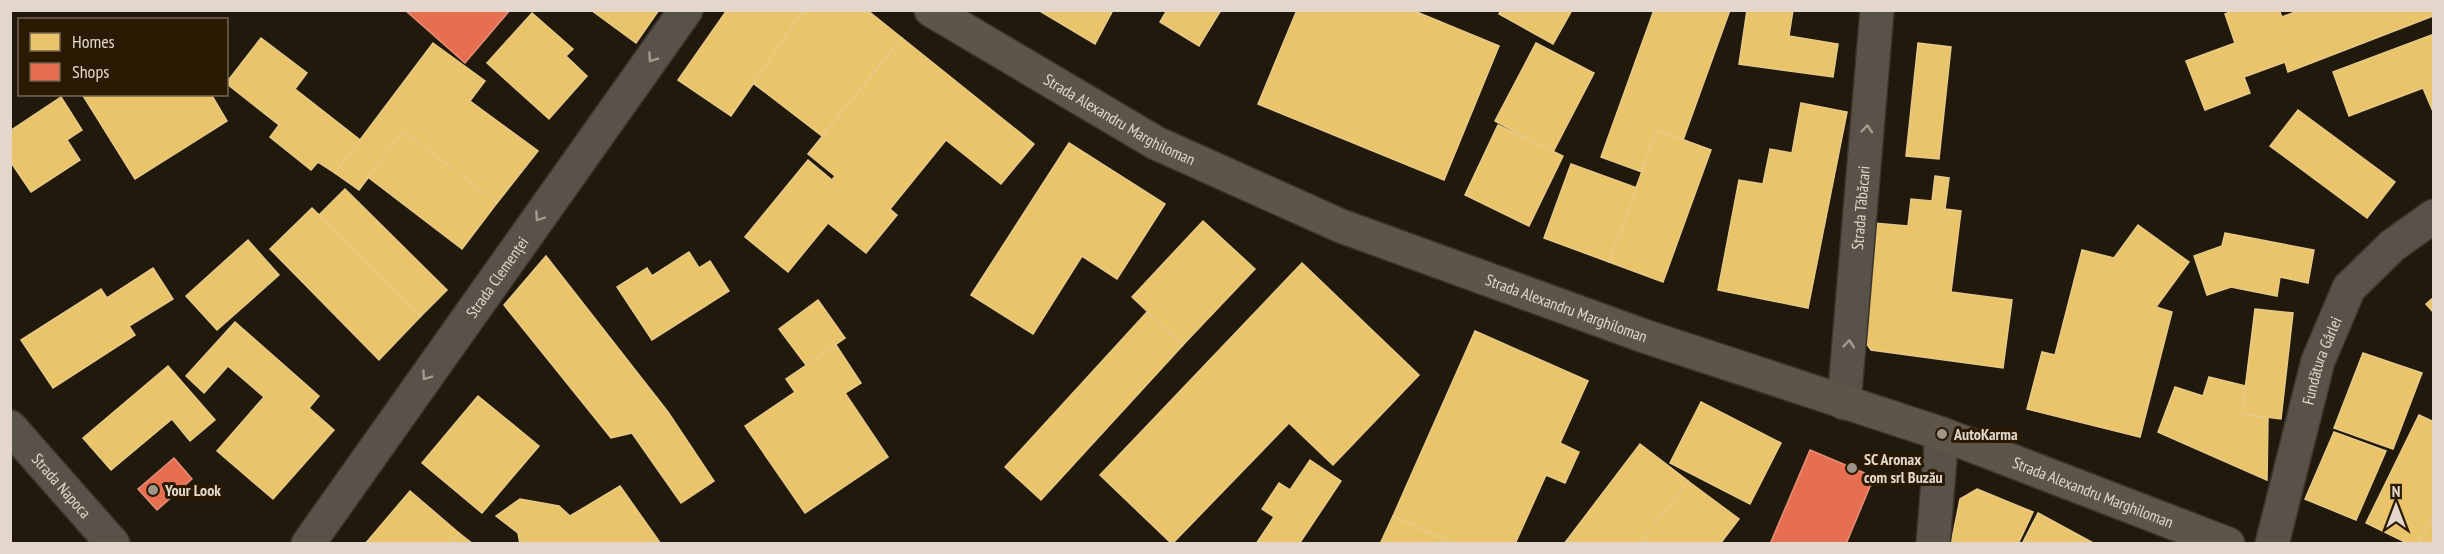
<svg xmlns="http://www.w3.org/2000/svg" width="2444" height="554" viewBox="0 0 2444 554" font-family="'PT Sans Narrow',sans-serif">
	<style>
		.homes { fill: #e9c46a; stroke: #e7ca87; stroke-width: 1.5 }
		.shops { fill: #e76f51; stroke: #e68e75; stroke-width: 1.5 }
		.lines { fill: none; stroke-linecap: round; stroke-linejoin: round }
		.minor-casing { stroke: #3a342c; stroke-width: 36 }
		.tertiary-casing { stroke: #3a342c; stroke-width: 36 }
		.primary-casing { stroke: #3a342c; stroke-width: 36 }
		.minor { stroke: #585248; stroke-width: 33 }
		.tertiary { stroke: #585248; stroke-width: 33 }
		.primary { stroke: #5d5549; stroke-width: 33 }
		.oneway { stroke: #a49b90 }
		.poi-dot { fill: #9e9488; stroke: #2a1a03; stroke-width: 2 }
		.labels { text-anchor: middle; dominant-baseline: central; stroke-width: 6; stroke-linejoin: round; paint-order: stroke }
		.street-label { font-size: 16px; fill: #e2d7ca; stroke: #2a1a03 }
		.poi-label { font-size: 16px; font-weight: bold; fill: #e2d7ca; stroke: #2a1a03; text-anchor: start }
	</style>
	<rect width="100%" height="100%" fill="#21190c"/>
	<g class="homes">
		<path d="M591 10H659L636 43Z"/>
		<path d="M727 10H804L731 116 678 80Z"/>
		<path d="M804 10H867L902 38 822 136 753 83Z"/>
		<path d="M1038 10H1113L1095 44Z"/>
		<path d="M1167 10H1221L1199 46 1160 22Z"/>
		<path d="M1297 10H1412L1499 46 1444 180 1258 104Z"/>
		<path d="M1501 10H1572L1553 44 1499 14Z"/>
		<path d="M1654 10H1730L1683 140 1657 130 1642 172 1601 157Z"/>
		<path d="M1747 10H1793L1789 36 1838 44 1833 77 1739 64Z"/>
		<path d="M2235 10H2279L2282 17 2300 10H2431L2433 16 2288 72 2285 62 2244 77 2250 93 2205 110 2186 61 2235 43 2225 14Z"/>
		<path d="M532 13 573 49 566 56 587 76 549 119 487 63Z"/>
		<path d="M2434 34V114L2423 88 2349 116 2333 72Z"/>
		<path d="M261 38 307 73 295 89 360 140 335 173 318 162 311 170 270 137 279 125 226 83Z"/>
		<path d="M902 38 1034 144 1001 184 946 140 890 209 897 215 866 253 828 223 788 272 745 237 808 160 832 180 835 176 808 154Z"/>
		<path d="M433 43 485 81 470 101 538 151 497 203 403 131 359 190 335 173Z"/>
		<path d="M1536 43 1594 73 1553 152 1495 121Z"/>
		<path d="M1918 43 1951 47 1939 159 1906 156Z"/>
		<path d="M82 94H211L227 121 135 179Z"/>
		<path d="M61 97 82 130 67 140 80 160 31 192 10 161V131Z"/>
		<path d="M1801 103 1847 112 1808 308 1718 290 1739 180 1763 184 1770 149 1792 153Z"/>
		<path d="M2298 110 2395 182 2367 218 2270 146Z"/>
		<path d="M1498 125 1563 156 1529 226 1465 195Z"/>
		<path d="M1657 130 1711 150 1663 282 1609 262Z"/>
		<path d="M403 131 497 203 462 249 368 177Z"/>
		<path d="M1069 143 1165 204 1117 279 1082 256 1033 334 971 295Z"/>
		<path d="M1571 164 1637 188 1609 262 1544 238Z"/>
		<path d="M1935 176 1949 178 1945 209 1961 211 1951 292 2012 300 2003 368 1871 350 1860 334 1874 223 1908 226 1911 199 1932 201Z"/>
		<path d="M345 189 447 290 421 316 319 215Z"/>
		<path d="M312 208 421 316 379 360 270 249Z"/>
		<path d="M1203 221 1255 269 1183 345 1132 297Z"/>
		<path d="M2138 225 2189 262 2156 307 2172 312 2140 437 2027 409 2042 352 2055 355 2082 250 2114 258Z"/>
		<path d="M2225 233 2314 250 2308 283 2280 277 2277 296 2231 287 2207 295 2194 256 2222 246Z"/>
		<path d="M248 240 279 275 217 330 186 296Z"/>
		<path d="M689 252 699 268 710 261 729 291 652 340 617 287 647 268 652 276Z"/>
		<path d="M546 256 668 412 714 481 681 503 632 433 611 438 504 305Z"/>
		<path d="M1302 263 1419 375 1333 465 1289 423 1172 544 1100 475Z"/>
		<path d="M153 268 173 299 129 326 135 335 53 388 21 340 101 289 107 298Z"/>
		<path d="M2434 297V313L2426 304Z"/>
		<path d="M818 300 845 338 806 365 779 329Z"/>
		<path d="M2255 309 2293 313 2281 419 2242 414Z"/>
		<path d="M1147 312 1183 345 1041 500 1005 467Z"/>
		<path d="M235 322 319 396 309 408 334 430 273 499 217 451 264 397 228 366 204 393 186 376Z"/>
		<path d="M1475 331 1588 381 1560 443 1579 452 1565 483 1546 475 1515 544H1455L1393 516Z"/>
		<path d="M836 345 861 383 845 393 888 457 805 513 745 426 795 392 786 379Z"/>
		<path d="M2363 353 2422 373 2393 449 2334 428Z"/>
		<path d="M168 366 215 420 190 441 172 419 111 470 83 438Z"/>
		<path d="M2209 377 2246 386 2242 414 2268 418 2267 480 2158 432 2175 387 2203 396Z"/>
		<path d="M478 396 539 446 482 513 422 463Z"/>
		<path d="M1701 402 1781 443 1750 504 1670 463Z"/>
		<path d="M2419 415 2434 422V513L2418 544H2409L2366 523Z"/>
		<path d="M2334 432 2386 451 2356 520 2305 499Z"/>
		<path d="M1640 444 1688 481 1640 544H1564Z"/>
		<path d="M1310 460 1341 481 1299 544H1256L1274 517 1262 509 1279 483 1290 490Z"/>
		<path d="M1688 481 1739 519 1720 544H1640Z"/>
		<path d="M620 486 661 544H520L518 533 496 516 520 499 559 506 570 516Z"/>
		<path d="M1977 489 2033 512 2018 544H1951L1960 499Z"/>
		<path d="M410 491 459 533 450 544H365Z"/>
		<path d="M2038 513 2095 544H2022Z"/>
		<path d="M1393 516 1455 544H1380Z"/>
		<path d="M2434 516V544H2418Z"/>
		<path d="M459 533 473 544H450Z"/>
	</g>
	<g class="shops">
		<path d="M405 10H510L465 63Z"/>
		<path d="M1810 450 1874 477 1846 544H1770Z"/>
		<path d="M174 458 192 479 157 510 138 489Z"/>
	</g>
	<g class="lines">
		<g class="minor-casing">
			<g id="minor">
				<path id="s1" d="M1844 403 1877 10"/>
				<path id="s2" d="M10 427 113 544"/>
				<path d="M1933 544 1942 434"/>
				<path id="s3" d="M2272 544 2318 361 2349 288 2392 246 2434 216"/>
			</g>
		</g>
		<g class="tertiary-casing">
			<g id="tertiary">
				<path id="s4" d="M308 544 686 10"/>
			</g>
		</g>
		<g class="primary-casing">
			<g id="primary">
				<path id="s5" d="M931 10 1156 143 1341 226 1644 336 1942 434 2228 544"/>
			</g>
		</g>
		<use href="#minor" class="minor"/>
		<use href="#tertiary" class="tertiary"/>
		<use href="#primary" class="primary"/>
	</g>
	<defs><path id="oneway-chevron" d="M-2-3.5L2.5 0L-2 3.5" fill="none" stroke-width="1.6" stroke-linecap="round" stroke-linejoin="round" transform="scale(1.5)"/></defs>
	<g class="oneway">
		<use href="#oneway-chevron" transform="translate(652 58) rotate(125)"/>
		<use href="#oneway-chevron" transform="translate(1867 129) rotate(-85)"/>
		<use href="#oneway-chevron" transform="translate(539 217) rotate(125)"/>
		<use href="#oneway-chevron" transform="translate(1849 344) rotate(-85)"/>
		<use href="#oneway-chevron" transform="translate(426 376) rotate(125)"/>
	</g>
	<g class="poi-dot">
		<circle cx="1942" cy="434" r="6"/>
		<circle cx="1852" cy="468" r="6"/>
		<circle cx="153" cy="490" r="6"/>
	</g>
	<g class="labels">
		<g class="street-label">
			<text stroke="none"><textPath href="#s5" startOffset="218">Strada Alexandru Marghiloman</textPath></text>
			<text stroke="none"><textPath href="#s1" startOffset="196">Strada Tăbăcari</textPath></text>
			<text stroke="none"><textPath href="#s4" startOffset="327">Strada Clemenței</textPath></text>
			<text stroke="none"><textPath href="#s5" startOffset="704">Strada Alexandru Marghiloman</textPath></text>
			<text stroke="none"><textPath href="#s3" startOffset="190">Fundătura Gârlei</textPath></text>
			<text stroke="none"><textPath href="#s2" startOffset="78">Strada Napoca</textPath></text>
			<text stroke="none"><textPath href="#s5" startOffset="1262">Strada Alexandru Marghiloman</textPath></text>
		</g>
		<g class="poi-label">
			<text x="1954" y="434">AutoKarma</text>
			<text x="1864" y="459">SC Aronax<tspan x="1864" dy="18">com srl Buzău</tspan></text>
			<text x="165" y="490">Your Look</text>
		</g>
	</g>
	<rect width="2444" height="554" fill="none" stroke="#e2d7ca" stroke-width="24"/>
	<rect x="18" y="18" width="210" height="78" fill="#2a1a03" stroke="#746653" stroke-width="1.5"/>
	<rect x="30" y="33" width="30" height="18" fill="#e9c46a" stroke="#746653" stroke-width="1.5"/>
	<text x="72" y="48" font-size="18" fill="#e2d7ca">Homes</text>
	<rect x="30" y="63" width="30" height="18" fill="#e76f51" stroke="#746653" stroke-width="1.5"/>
	<text x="72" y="78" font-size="18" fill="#e2d7ca">Shops</text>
	<g transform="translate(2396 506)" stroke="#2a1a03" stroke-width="4.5" paint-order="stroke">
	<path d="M0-4.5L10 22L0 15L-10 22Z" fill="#e2d7ca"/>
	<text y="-9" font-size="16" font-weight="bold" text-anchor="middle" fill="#e2d7ca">N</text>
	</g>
</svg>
